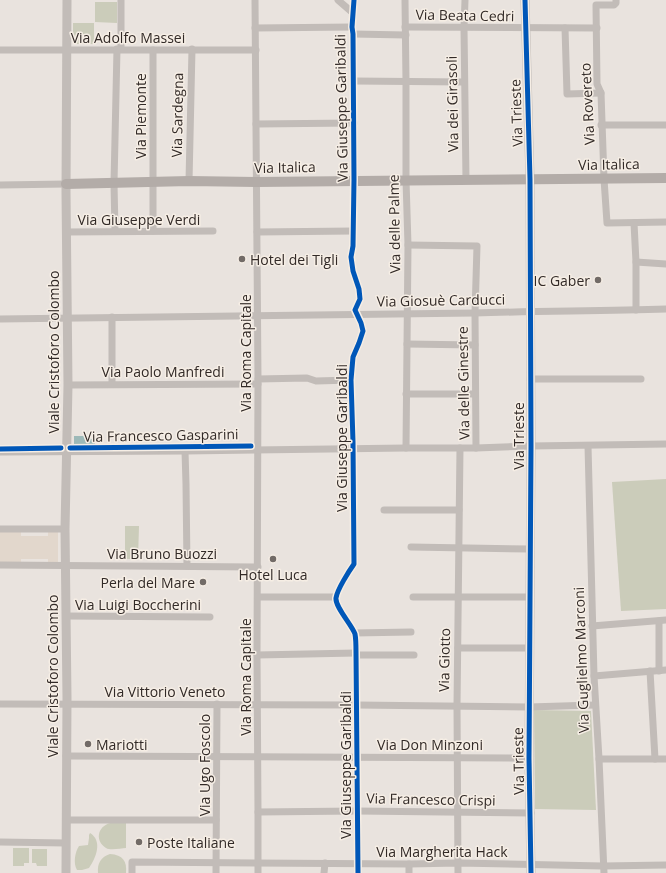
<svg xmlns="http://www.w3.org/2000/svg" width="666" height="873" viewBox="0 0 666 873" font-family="'Open Sans',sans-serif">
	<style>
		.green { fill: #cbccba }
		.plaza { fill: #e2d7cc }
		.water { fill: #9db9b8 }
		.lines { fill: none; stroke-linecap: round; stroke-linejoin: round }
		.minor { stroke: #c2bcb8; stroke-width: 7 }
		.tertiary { stroke: #c2bcb8; stroke-width: 9 }
		.secondary { stroke: #b3aca8; stroke-width: 10 }
		.cycleway-casing { stroke: #f6eee5; stroke-width: 8 }
		.cycleway { stroke: #0057b8; stroke-width: 5 }
		.poi-dot { fill: #726b67; stroke: #f6eee5; stroke-width: 1.5 }
		.labels { text-anchor: middle; dominant-baseline: central; stroke-width: 3; stroke-linejoin: round; paint-order: stroke }
		.street-label { font-size: 14px; fill: #322a27; stroke: #f6eee5 }
		.poi-label { font-size: 14px; fill: #322a27; stroke: #f6eee5; text-anchor: start }
	</style>
	<rect width="100%" height="100%" fill="#e9e3de"/>
	<g class="green">
		<path d="M95 2H117V23L95 22Z"/>
		<rect x="73" y="23" width="21" height="21"/>
		<path d="M666 479V609L621 611 612 482Z"/>
		<path d="M125 526H139L138 559H125Z"/>
		<path d="M534 710 591 711 596 810 535 809Z"/>
		<path d="M110 823H126V848C121 848 111 851 106 848 95 841 97 827 110 823Z"/>
		<path d="M90 833C103 841 96 858 89 868L82 870H77C73 863 75 852 79 846L88 845 89 838V835Z"/>
		<path d="M13 848H29V863H24V866H13Z"/>
		<path d="M32 849H47V866H37L36 863H32Z"/>
		<path d="M110 854C123 855 127 861 126 873H98C97 863 101 857 110 854Z"/>
	</g>
	<path class="plaza" d="M0 532H21V536H48V532H58V564H48V559H21V564H0Z"/>
	<path class="water" d="M74 436H91V439H95V445H74Z"/>
	<g class="lines">
		<g class="minor">
			<path d="M121 0V49"/>
			<path d="M255 0 258 379 257 655 258 812V873"/>
			<path d="M338 0 353 13"/>
			<path d="M354 0 352 27 353 34 354 180 353 246 351 257 353 271 359 289 360 299 355 310 361 323 363 331 359 343 353 357 351 380 353 442 354 564C349 571 337 590 336 598 335 607 352 625 355 634 356 639 356 647 356 653L358 873"/>
			<path d="M405 0 406 82V180L408 245 406 448"/>
			<path d="M465 0 464 28 466 180"/>
			<path d="M616 0V3L614 5H596L597 84 601 93 604 179 607 223 666 222"/>
			<path d="M405 27 597 28"/>
			<path d="M255 28 352 27"/>
			<path d="M565 28 567 94 601 93"/>
			<path d="M353 34 406 35"/>
			<path d="M0 50H256"/>
			<path d="M354 81 464 82"/>
			<path d="M256 124 354 123"/>
			<path d="M601 125H666"/>
			<path d="M189 181 192 49"/>
			<path d="M0 185 66 184"/>
			<path d="M634 223 636 262V310"/>
			<path d="M115 231 114 183 117 49"/>
			<path d="M153 231V50"/>
			<path d="M66 232 213 231"/>
			<path d="M257 232 353 231"/>
			<path d="M408 245 477 246 475 313 476 448"/>
			<path d="M636 262 666 264"/>
			<path d="M0 319 475 313C539 311 602 311 666 309"/>
			<path d="M407 344 475 345"/>
			<path d="M258 379 307 378 316 381 351 380"/>
			<path d="M530 379H641"/>
			<path d="M112 384V317"/>
			<path d="M68 385 258 384"/>
			<path d="M406 394H475"/>
			<path d="M588 446 594 676 599 759 604 873"/>
			<path d="M185 451 186 484 187 566"/>
			<path d="M0 452 185 451 406 448H476L531 446 666 444"/>
			<path d="M384 510H459"/>
			<path d="M0 529H65"/>
			<path d="M411 547 530 549"/>
			<path d="M0 565 258 567"/>
			<path d="M258 597H336"/>
			<path d="M413 597H530"/>
			<path d="M66 616 210 617"/>
			<path d="M659 621V671"/>
			<path d="M592 626 666 620"/>
			<path d="M354 633 411 632"/>
			<path d="M458 648H529"/>
			<path d="M257 655 356 653"/>
			<path d="M356 655H414"/>
			<path d="M650 671 655 759"/>
			<path d="M594 676 666 670"/>
			<path d="M0 704 357 705 529 707 595 705"/>
			<path d="M66 756 529 758"/>
			<path d="M599 759H666"/>
			<path d="M258 812 357 811 531 813"/>
			<path d="M66 820H216"/>
			<path d="M0 842 66 843"/>
			<path d="M409 864V873"/>
			<path d="M132 873V862L409 864 458 863 603 866 666 865"/>
			<path d="M216 873 217 704"/>
			<path d="M324 873 325 863"/>
			<path d="M458 873 457 706 460 448"/>
		</g>
		<g class="tertiary">
			<path d="M525 0 530 179 531 446 529 758 531 873"/>
			<path d="M66 873 67 698 65 529 68 385 66 192 67 0"/>
		</g>
		<path class="secondary" d="M66 184 189 181 257 182 666 178"/>
		<g class="cycleway-casing">
			<g id="cycleway">
				<path d="M354 0 352 27 353 34 354 180 353 246 351 257 353 271 359 289 360 299 355 310 361 323 363 331 359 343 353 357 351 380 353 442 354 564C349 571 337 590 336 598 335 607 352 625 355 634 356 639 356 647 356 653L358 873"/>
				<path d="M525 0 530 179 531 446 529 758 531 873"/>
				<path d="M70 448 251 446"/>
				<path d="M0 449 61 448"/>
			</g>
		</g>
		<use href="#cycleway" class="cycleway"/>
	</g>
	<g class="poi-dot">
		<circle cx="242" cy="259" r="4"/>
		<circle cx="598" cy="280" r="4"/>
		<circle cx="273" cy="559" r="4"/>
		<circle cx="203" cy="582" r="4"/>
		<circle cx="88" cy="744" r="4"/>
		<circle cx="139" cy="842" r="4"/>
	</g>
	<g class="labels">
		<g class="street-label">
			<text transform="translate(465 15) rotate(1)">Via Beata Cedri</text>
			<text x="128" y="37">Via Adolfo Massei</text>
			<text transform="translate(452 104) rotate(-91)">Via dei Girasoli</text>
			<text transform="translate(587 104) rotate(-93)">Via Rovereto</text>
			<text transform="translate(341 108) rotate(-91)">Via Giuseppe Garibaldi</text>
			<text transform="translate(516 113) rotate(-92)">Via Trieste</text>
			<text transform="translate(177 115) rotate(-89)">Via Sardegna</text>
			<text transform="translate(140 116) rotate(-90)">Via Piemonte</text>
			<text transform="translate(609 164) rotate(-1)">Via Italica</text>
			<text transform="translate(285 167) rotate(-1)">Via Italica</text>
			<text x="139" y="219">Via Giuseppe Verdi</text>
			<text transform="translate(394 224) rotate(-91)">Via delle Palme</text>
			<text transform="translate(441 300) rotate(-1)">Via Giosuè Carducci</text>
			<text transform="translate(53 352) rotate(-90)">Viale Cristoforo Colombo</text>
			<text transform="translate(245 353) rotate(-90)">Via Roma Capitale</text>
			<text x="163" y="371">Via Paolo Manfredi</text>
			<text transform="translate(463 383) rotate(-91)">Via delle Ginestre</text>
			<text transform="translate(161 435) rotate(-1)">Via Francesco Gasparini</text>
			<text transform="translate(518 436) rotate(-90)">Via Trieste</text>
			<text transform="translate(341 438) rotate(-90)">Via Giuseppe Garibaldi</text>
			<text x="162" y="553">Via Bruno Buozzi</text>
			<text x="138" y="604">Via Luigi Boccherini</text>
			<text transform="translate(444 660) rotate(-89)">Via Giotto</text>
			<text transform="translate(581 660) rotate(-92)">Via Guglielmo Marconi</text>
			<text transform="translate(52 676) rotate(-90)">Viale Cristoforo Colombo</text>
			<text transform="translate(245 677) rotate(-90)">Via Roma Capitale</text>
			<text x="165" y="691">Via Vittorio Veneto</text>
			<text x="430" y="744">Via Don Minzoni</text>
			<text transform="translate(518 761) rotate(-91)">Via Trieste</text>
			<text transform="translate(204 765) rotate(-90)">Via Ugo Foscolo</text>
			<text transform="translate(345 765) rotate(-90)">Via Giuseppe Garibaldi</text>
			<text transform="translate(431 799) rotate(1)">Via Francesco Crispi</text>
			<text x="442" y="851">Via Margherita Hack</text>
		</g>
		<g class="poi-label">
			<text x="250" y="259">Hotel dei Tigli</text>
			<text x="590" y="280" text-anchor="end">IC Gaber</text>
			<text x="273" y="574" text-anchor="middle">Hotel Luca</text>
			<text x="195" y="582" text-anchor="end">Perla del Mare</text>
			<text x="96" y="744">Mariotti</text>
			<text x="147" y="842">Poste Italiane</text>
		</g>
	</g>
</svg>
